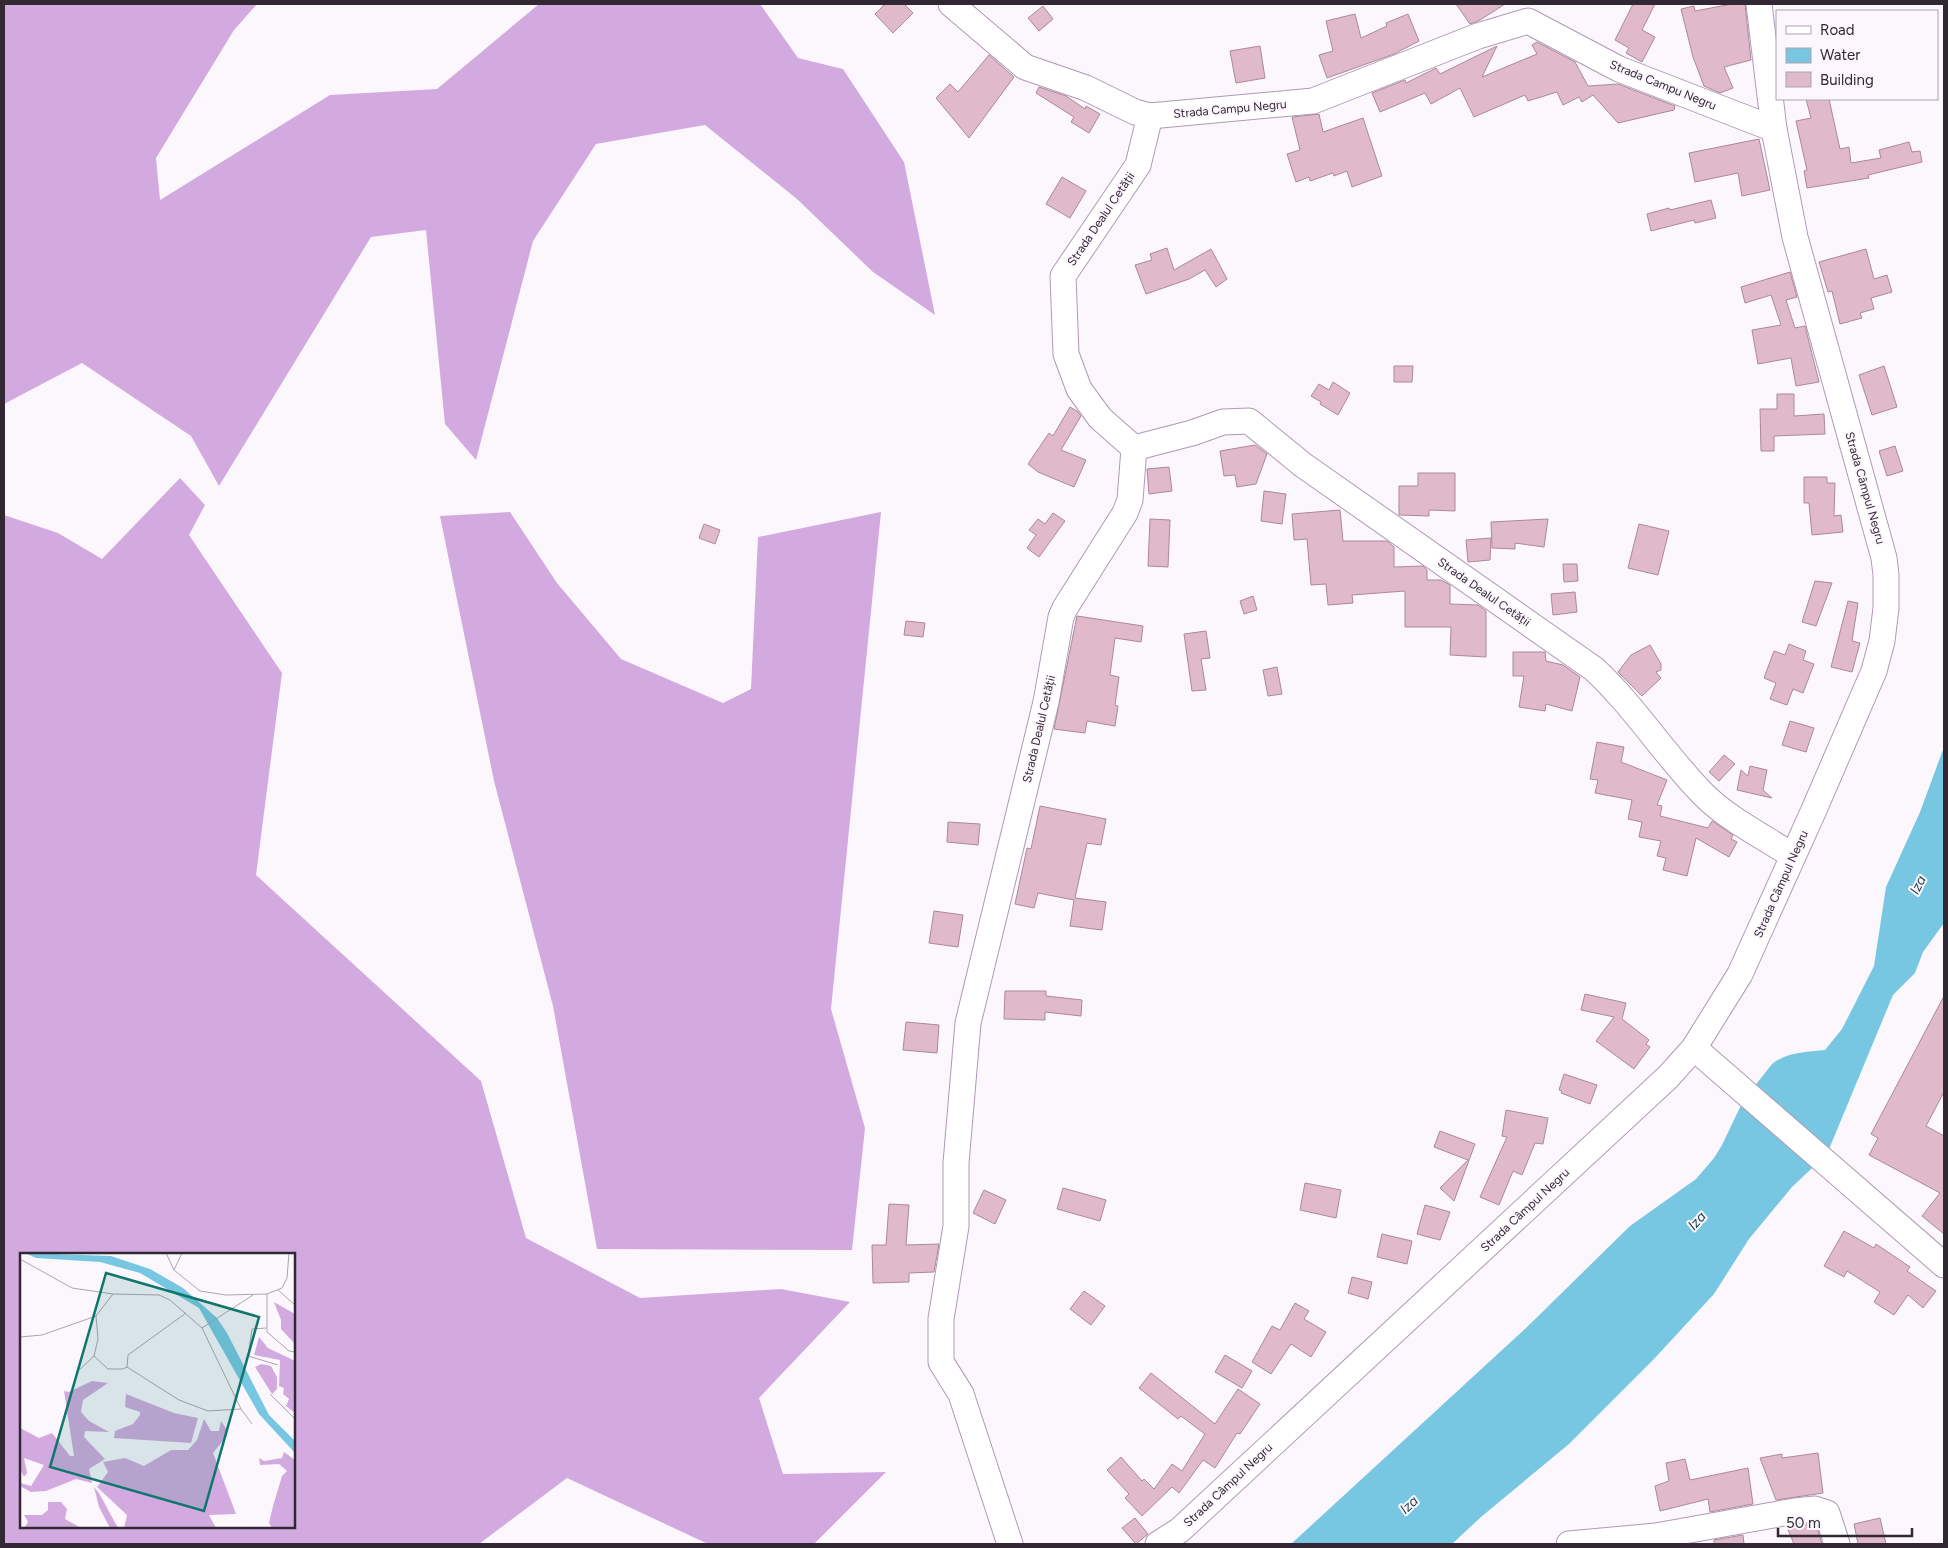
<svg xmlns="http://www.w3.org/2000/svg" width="1948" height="1548" viewBox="0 0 1948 1548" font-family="Figtree,sans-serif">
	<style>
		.forest { fill: #d3aadf; fill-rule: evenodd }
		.water { fill: #78c7e2 }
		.building { fill: #e0bacb; stroke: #ac8898 }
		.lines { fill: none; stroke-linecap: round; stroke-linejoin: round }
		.minor-casing { stroke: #af99b6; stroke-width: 27 }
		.minor { stroke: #fff; stroke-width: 25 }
		.labels { text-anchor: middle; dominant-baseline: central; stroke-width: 4; stroke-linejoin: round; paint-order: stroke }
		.street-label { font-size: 12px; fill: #312834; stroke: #fcf7fd }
		.water-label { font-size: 14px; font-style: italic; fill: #193e4a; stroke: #fcf7fd }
		.inset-road { fill: none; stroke: #aba4ad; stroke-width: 1 }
		.view { fill: #0f766e; fill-opacity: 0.15; stroke: #0f766e; stroke-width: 2.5 }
		.inset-edge { fill: none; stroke: #312834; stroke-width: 2.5 }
	</style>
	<rect width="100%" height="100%" fill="#fcf7fd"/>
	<g class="forest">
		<path d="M4 4H257L234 30 156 158 160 200 330 95 437 89 539 4H760L798 58 843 69 904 162 935 315 873 272 797 199 705 125 596 144 533 241 476 460 445 424 426 230 371 237 219 486 191 436 82 363 4 404Z"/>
		<path d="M180 478 205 505 189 535 282 673 256 875 481 1081 526 1238 640 1298 781 1289 850 1302 759 1398 783 1474 886 1472 814 1544H708L567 1478 479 1544H4V515L58 533 102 559ZM21 1254H294V1527H21Z"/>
		<path d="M510 512 557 583 621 659 723 703 751 689 758 537 881 512 831 1009 865 1128 852 1250 597 1249 553 1006 494 781 440 516Z"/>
	</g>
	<path class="water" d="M1944 747V923L1923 952 1915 973 1893 995 1827 1154 1792 1187 1749 1239 1714 1294 1654 1359 1569 1444 1481 1517 1452 1544H1291L1526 1328 1630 1226 1696 1179 1714 1158 1722 1145 1743 1101 1772 1064C1787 1052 1806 1052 1825 1050L1842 1029 1874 966 1886 887 1920 812Z"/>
	<g class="building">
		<path d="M885 4H904L913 13 893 33 875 14Z"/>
		<path d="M1456 4H1505L1480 20 1470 24Z"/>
		<path d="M1633 4H1655L1642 30 1655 37 1642 62 1626 53 1629 48 1615 40Z"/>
		<path d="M1732 4H1745L1751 60 1724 67 1733 88 1720 93 1704 86 1693 57 1681 9 1694 6 1695 11Z"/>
		<path d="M1043 6 1053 19 1039 31 1028 18Z"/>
		<path d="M1355 14 1361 38 1387 26 1386 23 1408 14 1419 41 1394 54 1327 78 1319 55 1333 51 1326 21Z"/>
		<path d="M1537 42 1575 62 1588 86 1618 84 1675 106 1674 110 1618 123 1593 95 1582 102 1579 97 1563 105 1557 92 1528 101 1525 95 1474 117 1460 88 1431 104 1425 93 1380 112 1372 93 1405 80 1406 83 1436 68 1440 74 1497 46 1482 77 1537 54 1532 45Z"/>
		<path d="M1260 46 1265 78 1236 83 1230 51Z"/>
		<path d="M989 55 1014 77 969 138 936 98 950 84 958 92Z"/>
		<path d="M1039 87 1066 96 1085 109 1086 106 1100 114 1089 133 1071 122 1074 117 1036 93Z"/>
		<path d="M1806 99H1829L1840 149 1849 147 1851 163 1881 158 1879 150 1909 142 1912 152 1920 151 1922 162 1868 175 1869 178 1807 188 1804 171 1807 170 1796 121 1811 118Z"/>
		<path d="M1319 114 1323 132 1363 118 1382 176 1352 187 1347 171 1334 176 1333 173 1310 181 1309 177 1296 182 1287 154 1300 150 1292 117Z"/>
		<path d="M1759 139 1770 190 1742 196 1738 173 1695 182 1689 153Z"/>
		<path d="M1062 177 1086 191 1070 218 1046 204Z"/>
		<path d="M1711 200 1716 218 1695 223 1694 220 1651 231 1647 214 1669 208 1670 210Z"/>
		<path d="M1167 248 1174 270 1211 249 1227 279 1216 287 1205 270 1189 279 1146 294 1135 265 1152 260 1150 254Z"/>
		<path d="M1866 249 1874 279 1887 275 1892 292 1871 298 1874 309 1860 313 1862 318 1840 324 1832 291 1828 292 1819 262Z"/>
		<path d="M1790 272 1797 297 1786 300 1795 328 1805 326 1819 382 1796 386 1791 358 1758 364 1752 330 1781 325 1771 295 1745 303 1741 287Z"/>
		<path d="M1394 366H1413L1412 382H1394Z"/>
		<path d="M1884 366 1897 407 1872 415 1859 375Z"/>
		<path d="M1333 382 1350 393 1338 415 1320 404 1321 402 1311 396 1319 384 1329 390Z"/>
		<path d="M1777 394H1794V416L1824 414 1825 434 1774 436V451H1761L1760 409H1777Z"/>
		<path d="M1070 407 1077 411 1081 416 1061 450 1086 460 1074 487 1038 472 1028 464 1049 433 1053 436Z"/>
		<path d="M1255 445 1267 454 1256 484 1237 487 1235 475 1224 476 1220 451Z"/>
		<path d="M1895 446 1903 471 1887 476 1879 451Z"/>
		<path d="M1169 467 1172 491 1149 494 1147 469Z"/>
		<path d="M1418 473H1455V511L1429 510V516L1399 515V486H1418Z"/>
		<path d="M1804 477H1827V483H1835L1834 516 1841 515 1843 532 1812 535 1809 503H1804Z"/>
		<path d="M1264 491 1286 494 1282 524 1261 521Z"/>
		<path d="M1340 510 1343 541H1387L1394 547V567L1423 566 1427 570V580H1441L1450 585V604L1478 605 1486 611V657L1450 655 1451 627H1405V591L1352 595 1353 603 1328 605 1326 584 1311 585 1307 539 1294 540 1292 514Z"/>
		<path d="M1053 513 1065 521 1039 557 1027 548 1036 535 1029 530 1038 519 1045 524Z"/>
		<path d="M1150 519 1170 520 1168 567 1148 566Z"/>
		<path d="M1548 519 1544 547 1515 543V549L1492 548 1491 522Z"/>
		<path d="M704 524 720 530 715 544 699 538Z"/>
		<path d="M1639 524 1669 531 1658 575 1628 568Z"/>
		<path d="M1491 538 1490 560 1468 562 1466 540Z"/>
		<path d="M1563 564H1577L1578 581 1564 582Z"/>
		<path d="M1815 581 1832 583 1816 626 1802 622Z"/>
		<path d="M1575 592 1577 612 1553 615 1551 594Z"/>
		<path d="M1253 596 1257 610 1244 614 1240 601Z"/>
		<path d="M1848 601 1858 603 1852 641 1860 643 1852 672 1831 667Z"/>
		<path d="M1077 616 1143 626 1141 642 1115 638 1110 675 1119 677 1115 705 1118 706 1115 726 1087 721 1085 733 1054 729Z"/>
		<path d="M906 621 925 623 923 637 904 635Z"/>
		<path d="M1206 631 1210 658 1201 659 1206 690 1192 691 1184 634Z"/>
		<path d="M1789 644 1806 651 1803 660 1814 664 1803 693 1793 689 1787 705 1770 699 1776 683 1764 678 1774 651 1785 655Z"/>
		<path d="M1650 645 1661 664V670L1656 672 1661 678 1642 696 1618 672 1631 655Z"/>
		<path d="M1513 652H1545L1546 661 1563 665 1580 677 1572 711 1546 704 1545 711 1519 707 1524 676H1513Z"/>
		<path d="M1277 667 1282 694 1268 696 1263 670Z"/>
		<path d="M1790 721 1814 728 1806 752 1782 745Z"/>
		<path d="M1597 742 1624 747 1621 762 1667 780 1657 805 1662 806 1660 816 1708 828 1712 821 1733 835 1731 839 1737 842 1729 857 1696 838 1687 876 1663 870 1666 858 1657 856 1661 841 1639 837 1642 822 1628 819 1632 800 1595 793 1598 780 1590 779Z"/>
		<path d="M1724 755 1735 764 1719 781 1709 772Z"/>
		<path d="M1750 766 1767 770 1763 790 1772 798 1737 790 1741 770 1748 776Z"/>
		<path d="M1040 806 1106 819 1101 845 1087 843 1075 898 1106 902 1102 930 1070 926 1074 900 1038 893 1034 908 1015 904 1027 848 1031 849Z"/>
		<path d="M948 822 980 824 978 845 947 842Z"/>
		<path d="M934 911 963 915 958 947 929 943Z"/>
		<path d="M1005 991H1046V996L1082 1000 1081 1016 1045 1012V1020L1004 1019Z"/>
		<path d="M1585 994 1626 1003 1622 1019 1649 1040 1646 1044 1650 1047 1634 1069 1596 1041 1614 1017 1581 1010Z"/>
		<path d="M1944 996V1092L1926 1126 1944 1136V1234L1922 1216 1940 1193 1869 1155 1878 1138 1871 1134Z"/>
		<path d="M906 1022 939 1025 937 1053 903 1050Z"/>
		<path d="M1564 1074 1597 1085 1590 1104 1561 1093 1562 1091 1559 1090Z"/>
		<path d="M1506 1110 1548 1118 1543 1144 1535 1143 1522 1175 1513 1171 1499 1205 1480 1197 1507 1137 1502 1136Z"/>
		<path d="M1440 1131 1475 1144 1454 1201 1440 1188 1468 1160 1434 1147Z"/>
		<path d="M1305 1183 1341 1190 1336 1218 1300 1210Z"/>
		<path d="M1063 1188 1106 1200 1100 1221 1057 1209Z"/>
		<path d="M984 1190 1006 1200 995 1224 973 1213Z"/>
		<path d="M889 1204 909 1205 906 1245 939 1244 934 1272 909 1273V1282L873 1283 872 1245H886Z"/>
		<path d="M1425 1205 1450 1212 1440 1240 1417 1234Z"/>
		<path d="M1844 1231 1874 1248 1876 1244 1910 1267 1907 1271 1936 1291 1923 1308 1908 1295 1894 1315 1874 1302 1880 1292 1847 1271 1844 1277 1824 1266Z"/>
		<path d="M1382 1234 1412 1241 1407 1264 1377 1257Z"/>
		<path d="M1352 1277 1372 1282 1368 1299 1348 1293Z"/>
		<path d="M1084 1291 1105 1306 1091 1325 1070 1309Z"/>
		<path d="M1295 1303 1309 1311 1304 1319 1326 1332 1311 1357 1291 1344 1271 1374 1252 1362 1272 1326 1280 1330Z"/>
		<path d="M1225 1355 1252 1371 1242 1388 1215 1372Z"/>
		<path d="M1151 1373 1215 1424 1238 1389 1260 1404 1240 1434 1237 1433 1215 1468 1203 1460 1179 1493 1172 1487 1142 1516 1125 1498 1129 1494 1107 1470 1121 1457 1142 1481 1144 1479 1154 1489 1172 1464 1182 1471 1205 1434 1181 1416 1178 1419 1139 1388Z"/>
		<path d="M1818 1453 1823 1493 1776 1500 1760 1458 1782 1454V1458Z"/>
		<path d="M1685 1459 1690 1480 1748 1468 1753 1504 1710 1512 1708 1499 1660 1511 1655 1486 1669 1481 1666 1463Z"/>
		<path d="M1135 1518 1148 1534 1136 1544 1122 1528Z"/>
		<path d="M1880 1518 1886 1544H1858L1854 1524Z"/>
		<path d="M1813 1524H1816L1822 1544H1794L1787 1527Z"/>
		<path d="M1743 1535 1744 1544H1714V1540Z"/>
	</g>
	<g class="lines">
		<g class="minor-casing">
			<g id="minor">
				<path d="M951 4 1025 67 1086 88 1135 112 1150 116 1313 101 1478 36 1528 21 1619 69 1774 129"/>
				<path d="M1150 116 1138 165 1063 276 1066 354 1079 389 1100 418 1134 448 1192 433 1223 422 1249 421 1303 465 1594 669C1634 706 1664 754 1702 793 1726 818 1764 837 1793 856"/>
				<path d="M1694 1048 1944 1265"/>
				<path d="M1010 1544 961 1394 941 1362V1319L956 1226V1163L968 1023 1046 702 1061 617 1065 608 1125 513 1130 500 1134 448"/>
				<path d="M1158 1544 1180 1530 1668 1077 1694 1048 1740 974 1813 812 1874 671 1882 641 1886 608V575L1884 558 1795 237 1774 129 1759 4"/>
				<path d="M1569 1544 1656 1536 1795 1511 1815 1509 1827 1513 1837 1544"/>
			</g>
		</g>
		<use href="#minor" class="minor"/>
	</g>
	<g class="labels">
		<g class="street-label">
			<text transform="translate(1663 85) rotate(22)">Strada Campu Negru</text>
			<text transform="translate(1230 109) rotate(-5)">Strada Campu Negru</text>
			<text transform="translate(1101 219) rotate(-56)">Strada Dealul Cetății</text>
			<text transform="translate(1865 488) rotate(74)">Strada Câmpul Negru</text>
			<text transform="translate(1484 592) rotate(35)">Strada Dealul Cetății</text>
			<text transform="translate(1039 729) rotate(-77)">Strada Dealul Cetății</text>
			<text transform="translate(1781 884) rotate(-66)">Strada Câmpul Negru</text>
			<text transform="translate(1525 1210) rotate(-43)">Strada Câmpul Negru</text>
			<text transform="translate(1228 1485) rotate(-43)">Strada Câmpul Negru</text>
		</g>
		<g class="water-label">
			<text transform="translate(1918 885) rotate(-63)">Iza</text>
			<text transform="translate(1697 1221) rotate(-48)">Iza</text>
			<text transform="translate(1409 1505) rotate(-43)">Iza</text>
		</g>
	</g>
	<g transform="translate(20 1253)">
		<rect width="275" height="275" fill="#fcf7fd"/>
		<path d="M254 49 275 61V91L261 76V67ZM239 84 248 95 275 108V160L266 153 269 146 263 141 264 135 259 133 260 107 234 102ZM241 111 251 113 257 124V136L252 141 235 114ZM72 128 88 130 63 147 61 159 69 168 89 179 65 178 64 184 85 206 69 216 72 230 56 226 26 238 11 239 0 233V230L11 233 24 212 4 205 7 220 4 224 0 216V175L19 185 32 180 50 203H54L44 138 49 139ZM106 141 154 160 178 165 171 190 94 185 95 178 113 171 120 162V159L105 154ZM184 166 191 178H199L201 168 207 177 205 185 193 200 216 261 189 262 196 275H104L107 262 77 234 88 219 83 209 105 205 124 213 151 197H168L177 187ZM264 199 275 207V275H252L249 270 253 253 262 223 267 218 259 211 240 212 239 205 244 208 262 205ZM74 234 79 240 98 275H90L79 254ZM28 249H41L47 256 45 266 61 275H4L8 269 4 262H22L28 257Z" fill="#d3aadf"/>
		<path d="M5 0 91 3 130 16 163 35 197 65 207 80 249 162 275 188V200L239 161 179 55 120 20 80 9 16 5Z" fill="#78c7e2"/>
		<path class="inset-road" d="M146 0 154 17 180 38 206 42 247 41 262 35 267 25 269 0M0 6 52 35 93 41 139 42 150 47 182 75 221 156 232 171M154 17 162 0M258 37 275 52M247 41V79L269 98 275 99M182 75 233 42M246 75 232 76 228 103 258 112M0 84 22 82 76 63M74 103 88 116H103L107 114 108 102 166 60M107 114 159 147 188 158 221 156M56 120 74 103 78 86 76 63 93 41M250 141 275 166"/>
		<path class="view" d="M86 20 239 64 184 258 30 214Z"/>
		<rect width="275" height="275" class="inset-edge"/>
	</g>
	<rect width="1948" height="1548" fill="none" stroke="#312834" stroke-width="10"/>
	<rect x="1776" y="10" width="162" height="90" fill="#fcf7fd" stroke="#aba4ad"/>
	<rect x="1786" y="26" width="25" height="8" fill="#ffffff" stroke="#aba4ad"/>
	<text x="1820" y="35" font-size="15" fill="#312834">Road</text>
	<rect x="1786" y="48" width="25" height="15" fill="#78c7e2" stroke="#aba4ad"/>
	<text x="1820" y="60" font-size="15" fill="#312834">Water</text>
	<rect x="1786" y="72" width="25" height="15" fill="#e0bacb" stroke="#aba4ad"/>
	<text x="1820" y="85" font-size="15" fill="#312834">Building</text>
	<path d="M1778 1528v8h134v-8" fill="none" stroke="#312834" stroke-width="2.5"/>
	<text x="1786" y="1528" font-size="15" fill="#312834" stroke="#fcf7fd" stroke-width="4" paint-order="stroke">50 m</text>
</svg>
